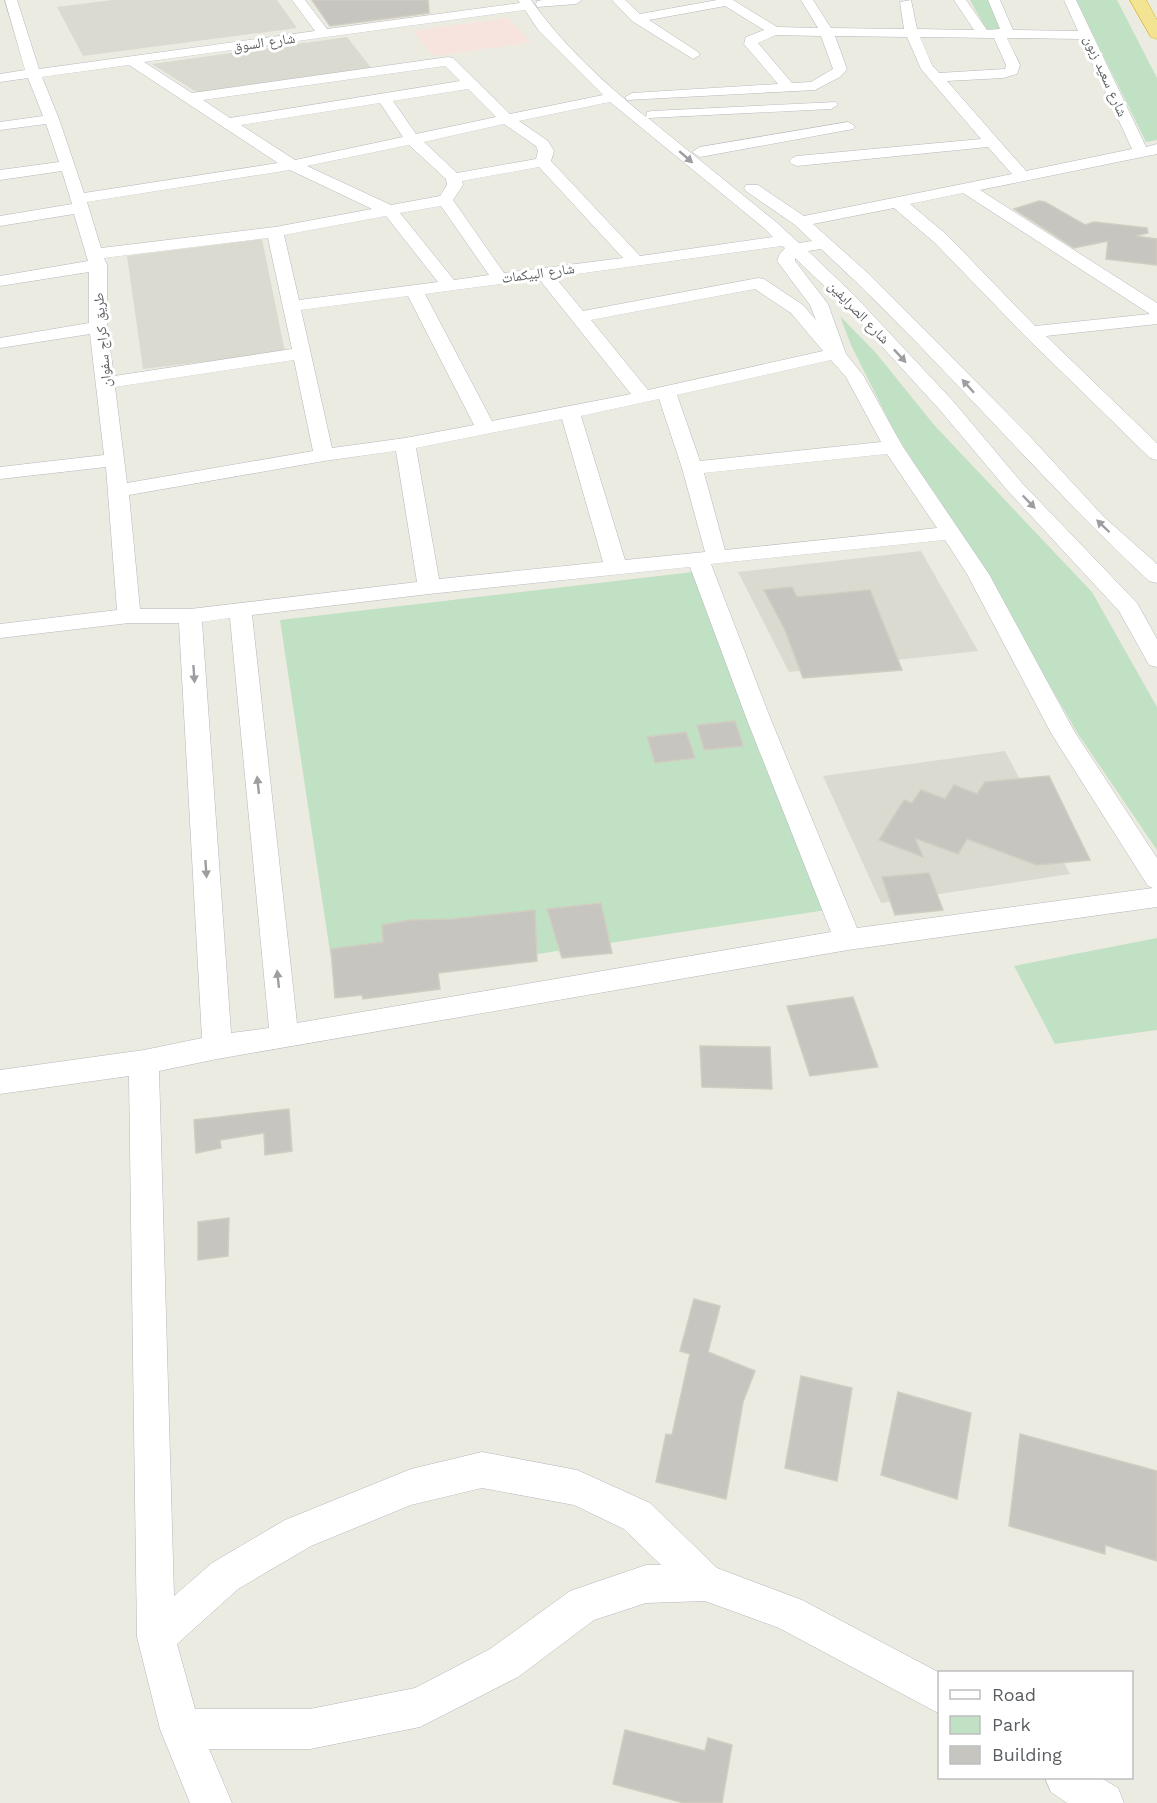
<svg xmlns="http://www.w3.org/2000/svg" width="1157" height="1803" viewBox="0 0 1157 1803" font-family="'Work Sans','Noto Naskh Arabic',sans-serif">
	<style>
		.education { fill: #dbdad0 }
		.medical { fill: #f8e4df }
		.green { fill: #c1e1c4 }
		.building { fill: #c7c5bf; stroke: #d0cdc1; stroke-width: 1.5 }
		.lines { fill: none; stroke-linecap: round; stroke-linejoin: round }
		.street-casing { stroke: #b5b7bb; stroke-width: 1 }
		.highway-casing { stroke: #d8b016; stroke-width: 1 }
		.street { fill: #fff; fill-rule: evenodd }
		.highway { fill: #f2e493; fill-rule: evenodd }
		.oneway { fill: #9c9ea0 }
		.labels { text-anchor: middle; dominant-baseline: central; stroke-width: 6; stroke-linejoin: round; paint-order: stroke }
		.far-street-label { font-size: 14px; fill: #5a5d61; stroke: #fff }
	</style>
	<rect width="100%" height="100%" fill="#ecebe2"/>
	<g class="education">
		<path d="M112 0H277L297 28 83 56 57 7Z"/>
		<path d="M347 37 372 69 198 93 152 64Z"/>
		<path d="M262 239 285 352 143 369 127 256Z"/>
		<path d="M921 551 978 651 789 672 738 572Z"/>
		<path d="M1005 751 1070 874 881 903 823 776Z"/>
	</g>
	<path class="medical" d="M507 18 531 42 434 56 413 31Z"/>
	<g class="green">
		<path d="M970 0H991L1002 29H986Z"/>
		<path d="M1076 0H1117L1157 78V140L1146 142Z"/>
		<path d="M840 316 876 353 935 426 1092 592 1157 707V850L1078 734 985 574 895 433 851 345Z"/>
		<path d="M693 572 826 910 335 985 280 620Z"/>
		<path d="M1157 938V1030L1055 1044 1014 966Z"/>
	</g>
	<g class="building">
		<path d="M312 0H428L429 13 330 26Z"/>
		<path d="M1039 201 1045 202 1085 225 1094 222 1147 228 1148 233 1135 236 1157 239V265L1106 259 1108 241 1074 248 1014 209Z"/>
		<path d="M792 587 797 597 870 590 902 670 803 678 785 630 764 590Z"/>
		<path d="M735 721 743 746 704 750 697 725Z"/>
		<path d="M686 732 695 758 655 763 647 737Z"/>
		<path d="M1049 776 1090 860 1037 865 967 839 958 854 915 838 923 857 879 840 904 800 912 803 921 790 945 799 954 785 977 794 985 782Z"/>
		<path d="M929 873 943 910 895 915 882 877Z"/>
		<path d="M601 903 612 953 562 958 547 909Z"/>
		<path d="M535 910 537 961 438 973 440 989 363 999 362 995 335 998 331 949 383 942 382 925 411 920 452 919Z"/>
		<path d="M853 997 878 1067 810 1076 787 1006Z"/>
		<path d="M700 1046 770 1047 772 1089 702 1087Z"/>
		<path d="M289 1109 292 1151 265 1155 264 1133 220 1140 221 1148 196 1153 194 1120Z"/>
		<path d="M229 1218 228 1256 198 1260V1222Z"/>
		<path d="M694 1299 720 1306 708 1352 755 1371 743 1402 726 1499 656 1482 666 1434 672 1435 690 1354 680 1351Z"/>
		<path d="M801 1376 852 1388 837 1481 785 1468Z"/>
		<path d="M898 1392 971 1413 957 1499 881 1475Z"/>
		<path d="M1020 1434 1157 1471V1561L1105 1545V1554L1009 1526Z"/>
		<path d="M625 1730 705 1751 708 1738 732 1745 722 1803H684L613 1784Z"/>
	</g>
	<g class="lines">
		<g class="street-casing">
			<g id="street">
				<path d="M5 0H17L39 69 315 31 292 0H305L327 29 520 3 518 0H531C562 44 604 83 646 117L647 112 652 111 836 102 838 105 831 109 648 118 776 222 799 243 812 241 795 225 746 191 744 188 746 185H758L804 216 1012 174 988 147 797 166 792 164 789 161 792 158 797 156 981 139 921 69 907 37 835 36 847 69 840 77 815 90 627 100 625 97 632 93 778 84 744 44 746 37 764 30 725 6 649 20 698 52 700 55 693 59 632 21 612 0H625L640 14 717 0H733L777 27 818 28 801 0H813L831 28 904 29 900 2 911 0 917 29 974 30 954 0H966L987 30 1000 29 988 0H1000L1013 30 1078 31 1064 0H1076L1146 147 1157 144V154L980 190 1157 303V324L1046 336 1157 443V460L1150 458 1025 336 935 243 894 208 813 224 870 275 1024 430 1104 517 1157 564V583L1149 581C1035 475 936 354 821 249L808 251 854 295 953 401 1022 483 1137 603 1157 639V667L1149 665 1119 611 1008 491 939 409 842 303 795 258V261L828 304 846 354 863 375 903 447 989 574 1074 731 1157 858V907L848 950 217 1059 159 1071 174 1596 212 1563 285 1520 411 1469 482 1452 577 1470 650 1503 717 1568 802 1600 940 1673V1714L779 1628 705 1601 646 1603 594 1620 518 1677 420 1727 310 1749H209L232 1803H190L160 1729 137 1637 129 1076 0 1094V1070L144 1050 202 1038 179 623H129L0 638V624L117 610 106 467 0 479V467L104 455 90 334 0 348V338L89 323V272L0 286V276L88 261 74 214 0 226V216L72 204 62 171 0 180V170L59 162 46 124 0 130V122L43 116 28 78 0 82V74L25 70ZM525 10 539 31 603 95 510 114 453 58 448 57 192 93 144 62ZM776 35 821 36 833 69 811 82 792 83 758 43ZM920 37 994 38 1006 65 1005 69 939 73 932 65ZM1007 38 1081 39 1132 149 1026 171 947 81 1003 78 1017 74 1020 65ZM129 65 278 163 84 193 59 119 42 77ZM445 66 460 81 230 118 203 100ZM468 89 496 117 416 134 393 101ZM610 102 764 228 773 237 640 256 551 161 554 151 548 141 519 121ZM380 103 403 137 295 160 241 125ZM504 124 536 146 538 151 536 159 457 173 424 142ZM409 145 446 179 447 185 440 196 391 205 307 166ZM539 167 623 258 504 273 453 200 463 185 462 181ZM290 170 372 209 275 227 101 248 87 202ZM963 193 1150 314 1035 326 947 235 910 204ZM441 206 489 275 454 280 400 213ZM386 216 438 282 299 300 284 235ZM268 238 292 349 114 376 107 327V265L104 258ZM782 246 785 248 779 255 777 261 810 305 816 320 803 305 764 279 758 278 583 311 555 277ZM539 279 631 394 492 421 425 294ZM755 289 791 313 823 351 648 390 591 320ZM408 296 474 425 405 438 332 448 301 310ZM294 360 313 451 127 483 115 387ZM831 360 846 377 881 442 700 461 677 395ZM659 399 682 468 705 552 625 560 581 416ZM562 419 603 562 439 579 416 448ZM396 451 417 582 190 609H140L129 495 324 461ZM887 454 937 528 725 550 704 473ZM945 540 967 574 1051 733 1148 886 1153 888 857 928 771 720 711 564ZM690 567 747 720 831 932 297 1023 252 615 429 594ZM230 618 269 1028 231 1033 202 622ZM482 1488 574 1505 624 1529 661 1565H646L570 1591 490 1649 415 1688 310 1709H195L177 1644 238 1589 311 1546 411 1505Z"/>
				<path d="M543 0H582L576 4 537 7 536 4 537 1Z"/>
				<path d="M848 122 855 126 853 129 700 157 692 152 700 147Z"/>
				<path d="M1045 1778H1101L1118 1788 1124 1803H1067L1051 1792Z"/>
			</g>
		</g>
		<g class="highway-casing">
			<path id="highway" d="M1130 0H1146L1157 20V39L1151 37Z"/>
		</g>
		<use href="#street" class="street"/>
		<use href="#highway" class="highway"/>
	</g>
	<defs><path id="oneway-solid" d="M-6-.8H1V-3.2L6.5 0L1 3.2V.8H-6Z" transform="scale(1.5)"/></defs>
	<g class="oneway">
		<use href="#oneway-solid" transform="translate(686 157) rotate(41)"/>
		<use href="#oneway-solid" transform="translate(900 356) rotate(47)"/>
		<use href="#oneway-solid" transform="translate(968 386) rotate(-132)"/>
		<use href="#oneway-solid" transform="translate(1029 502) rotate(46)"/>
		<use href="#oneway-solid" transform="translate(1103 526) rotate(-136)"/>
		<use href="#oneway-solid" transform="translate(194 674) rotate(86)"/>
		<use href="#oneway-solid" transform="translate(258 785) rotate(-96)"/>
		<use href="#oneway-solid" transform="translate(206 869) rotate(86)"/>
		<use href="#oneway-solid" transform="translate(278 979) rotate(-96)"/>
	</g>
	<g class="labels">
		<g class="far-street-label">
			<text transform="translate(264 42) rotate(-8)">شارع السوق</text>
			<text transform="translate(1106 76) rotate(66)">شارع سعيد زبون</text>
			<text transform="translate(538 273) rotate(-8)">شارع البيكمات</text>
			<text transform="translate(859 312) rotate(46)">شارع الصرايفين</text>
			<text transform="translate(102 340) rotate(-95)">طريق كراج سفوان</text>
		</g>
	</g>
	<rect x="938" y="1671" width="195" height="108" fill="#ffffff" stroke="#bdbec0" stroke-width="1.5"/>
	<rect x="950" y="1690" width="30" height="9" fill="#ffffff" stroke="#bdbec0" stroke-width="1.5"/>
	<text x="992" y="1701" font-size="18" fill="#5a5d61">Road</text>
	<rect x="950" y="1716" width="30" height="18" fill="#c1e1c4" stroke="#bdbec0" stroke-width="1.5"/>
	<text x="992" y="1731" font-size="18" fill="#5a5d61">Park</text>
	<rect x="950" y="1746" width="30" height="18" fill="#c7c5bf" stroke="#bdbec0" stroke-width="1.5"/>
	<text x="992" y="1761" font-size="18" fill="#5a5d61">Building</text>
</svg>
